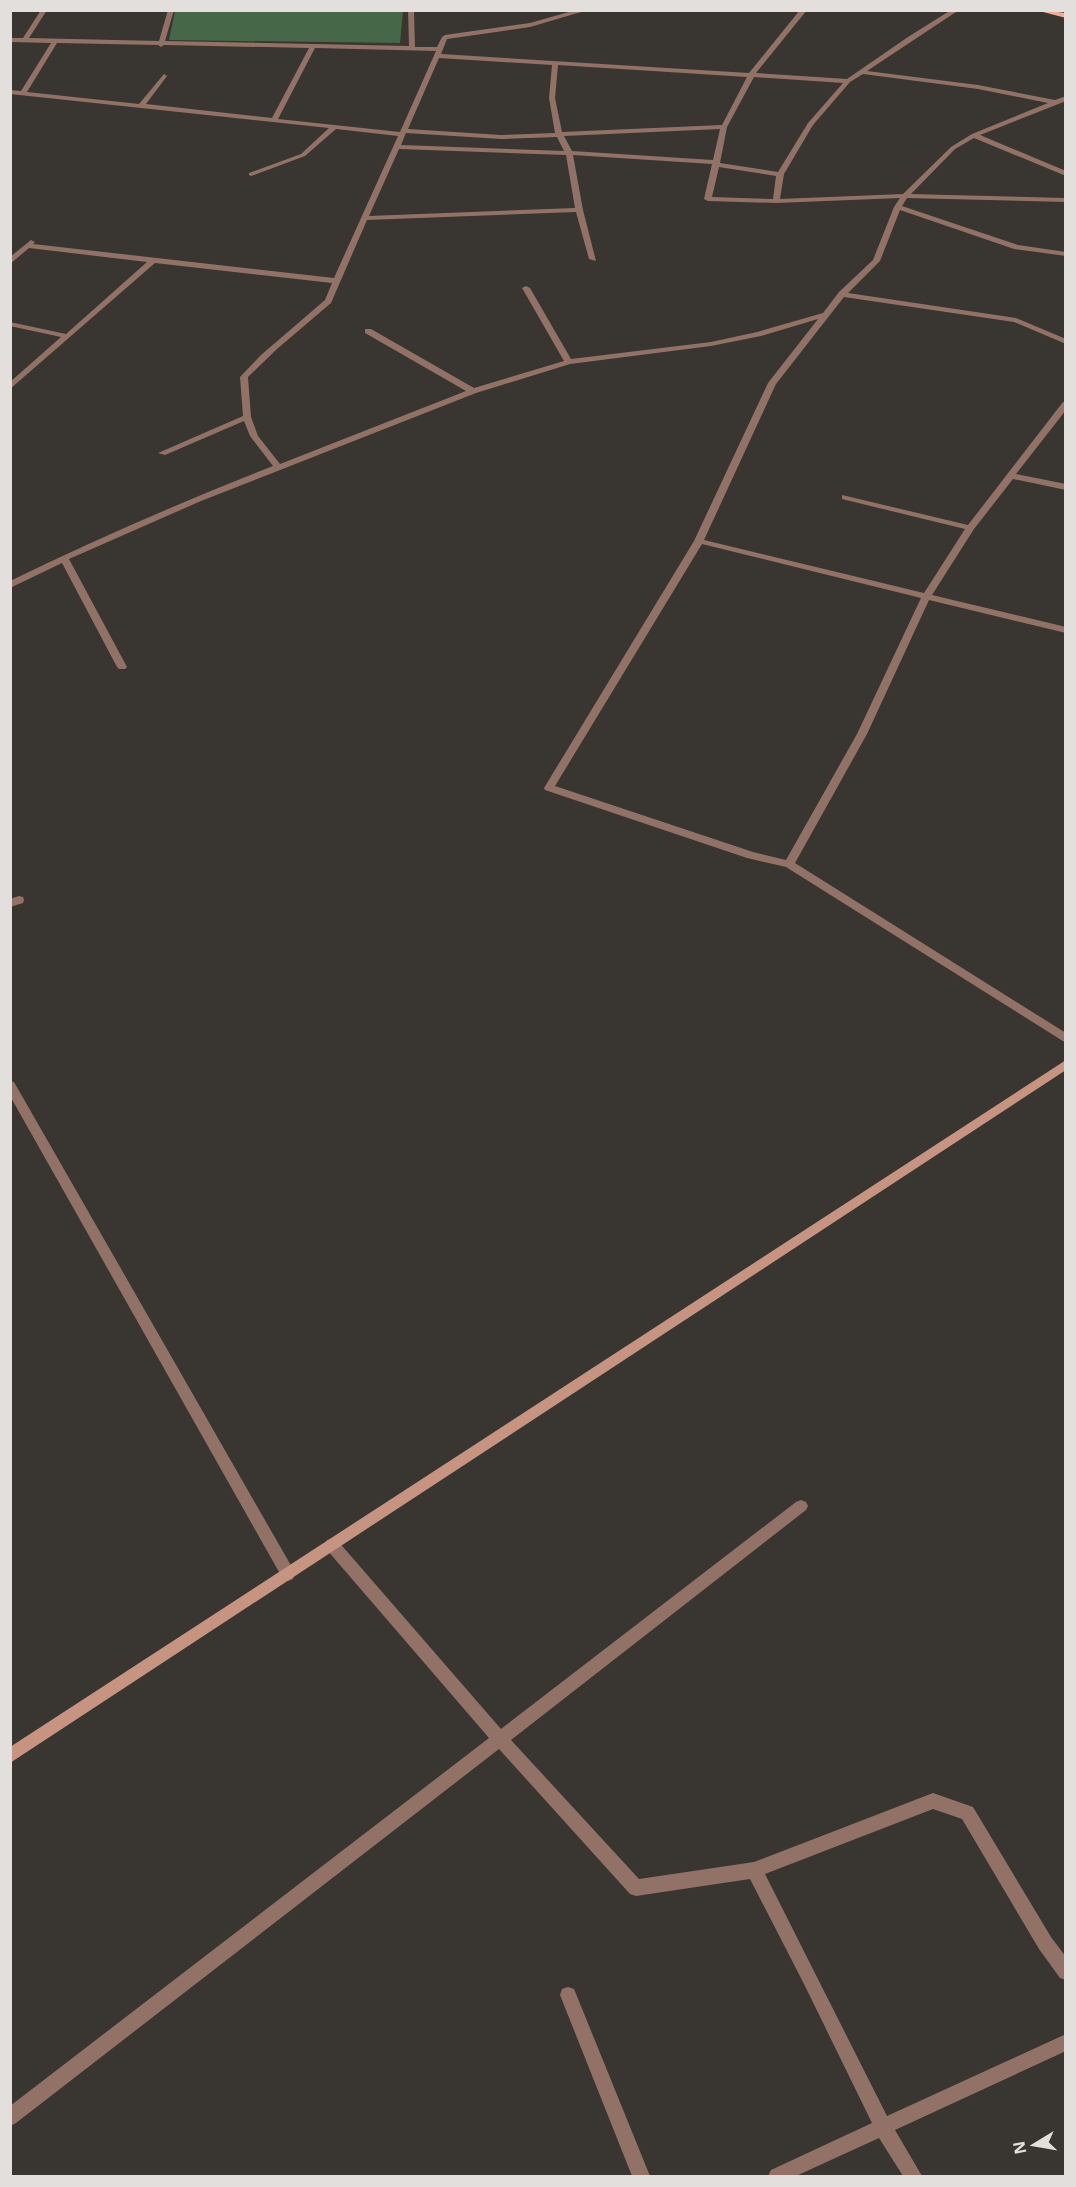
<svg xmlns="http://www.w3.org/2000/svg" width="1076" height="2187" viewBox="0 0 1076 2187" font-family="'Open Sans',sans-serif">
	<style>
		.green { fill: #466848 }
		.lines { fill: none; stroke-linecap: round; stroke-linejoin: round }
		.street { fill: #927266; fill-rule: evenodd }
		.secondary { fill: #c69481; fill-rule: evenodd }
		.primary { fill: #eead95; fill-rule: evenodd }
	</style>
	<rect width="100%" height="100%" fill="#393530"/>
	<path class="green" d="M175 11V10L403 11 400 43 169 40Z"/>
	<g class="lines">
		<g class="street">
			<path d="M41 10H47L29 38 159 41 168 10H174L165 41 409 46 408 10H414L415 47H437L442 37 445 35 530 23 576 10H588L530 27 447 39 441 54 749 73 800 10H807L756 73 847 79 908 37 951 10H959L867 71 978 85 1055 100 1066 96V101L980 135 1066 171V176L974 138 955 149 911 194 1066 198V202L907 198 902 206 1018 245 1066 252V256L1014 249 900 210 880 261 848 293 1016 318 1066 339V344L1014 322 844 297 776 384 704 540 924 593 965 529 842 499V495L968 525 1063 402H1066V410L1016 474 1066 484V490L1013 479 974 529 932 595 1066 627V633L929 600 867 734 795 863 1066 1033V1043L786 867 747 858 545 790 544 788 694 541 768 383 818 319 761 336 711 346 570 364 476 393 201 501 69 559 127 667 125 669H119L117 667 62 563 10 588V581C96 539 184 501 273 466L250 436 244 421 165 455 158 453 243 416 240 377 261 355 325 300 332 283 155 263 10 389V382L61 337 10 326V322L66 334 147 262 29 248 10 264V257L31 240 35 242 33 244 334 278 398 136 336 129 305 156 251 176 249 175V173L301 154 329 128 10 94V90L21 91 51 43 10 42V38H23ZM57 43 158 45 161 47 164 45 309 48 272 118 146 104 167 76 164 74 139 104 27 92ZM315 48 436 51 400 132 278 119ZM439 58 552 65 549 98 555 133 501 135 408 129ZM558 65 747 77 722 125 562 132 555 98ZM863 74 978 89 1048 103 972 134 951 147 903 194 780 199 784 174 813 125 850 82ZM754 77 843 83 808 123 778 172 720 163 727 127ZM720 129 713 160 572 151 564 136ZM406 133 501 139 557 137 564 151 401 145ZM399 149 566 155 575 208 369 216ZM573 155 712 164 704 199 708 201 776 203 900 198 894 207 873 260 839 292 823 313 757 332 711 342 571 359 530 288 526 286 522 288 564 361 474 388 371 329H365V333L466 391 280 464 258 436 251 417 248 377 277 349 331 303 367 220 576 212 589 259 596 261 583 210ZM719 167 776 176 773 199 712 197ZM702 544 921 598 857 734 786 860 753 852 555 786Z"/>
			<path d="M19 896 23 897 24 900 23 903 10 907V899Z"/>
			<path d="M10 1081 14 1082 293 1569 295 1574 293 1579 288 1581 283 1579 10 1096Z"/>
			<path d="M801 1500 806 1502 808 1506 806 1510 511 1740 639 1879 754 1862 933 1793 973 1807 1051 1937 1066 1957V1980L1060 1978 1039 1949 962 1819 933 1809 765 1874 887 2116 1066 2034V2051L895 2130 922 2176H903L879 2138 796 2176H768L771 2170 872 2123 804 1984 750 1879 636 1896 630 1894 499 1749 16 2123 10 2126V2106L489 1738 327 1550 325 1545 327 1540 332 1539 337 1540 501 1729 796 1502Z"/>
			<path d="M568 1987 574 1989 650 2176H632L560 1995 562 1989Z"/>
		</g>
		<path class="secondary" d="M1066 1060V1070L10 1763V1747Z"/>
		<path class="primary" d="M1042 10 1066 13V18L1043 12Z"/>
	</g>
	<rect width="1076" height="2187" fill="none" stroke="#e2dfdc" stroke-width="24"/>
	<g transform="translate(1034 2145) rotate(259)" stroke="#393530" stroke-width="4.5" paint-order="stroke">
	<path d="M0-4.5L10 22L0 15L-10 22Z" fill="#e2dfdc"/>
	<text y="-9" font-size="16" font-weight="bold" text-anchor="middle" fill="#e2dfdc">N</text>
	</g>
</svg>
